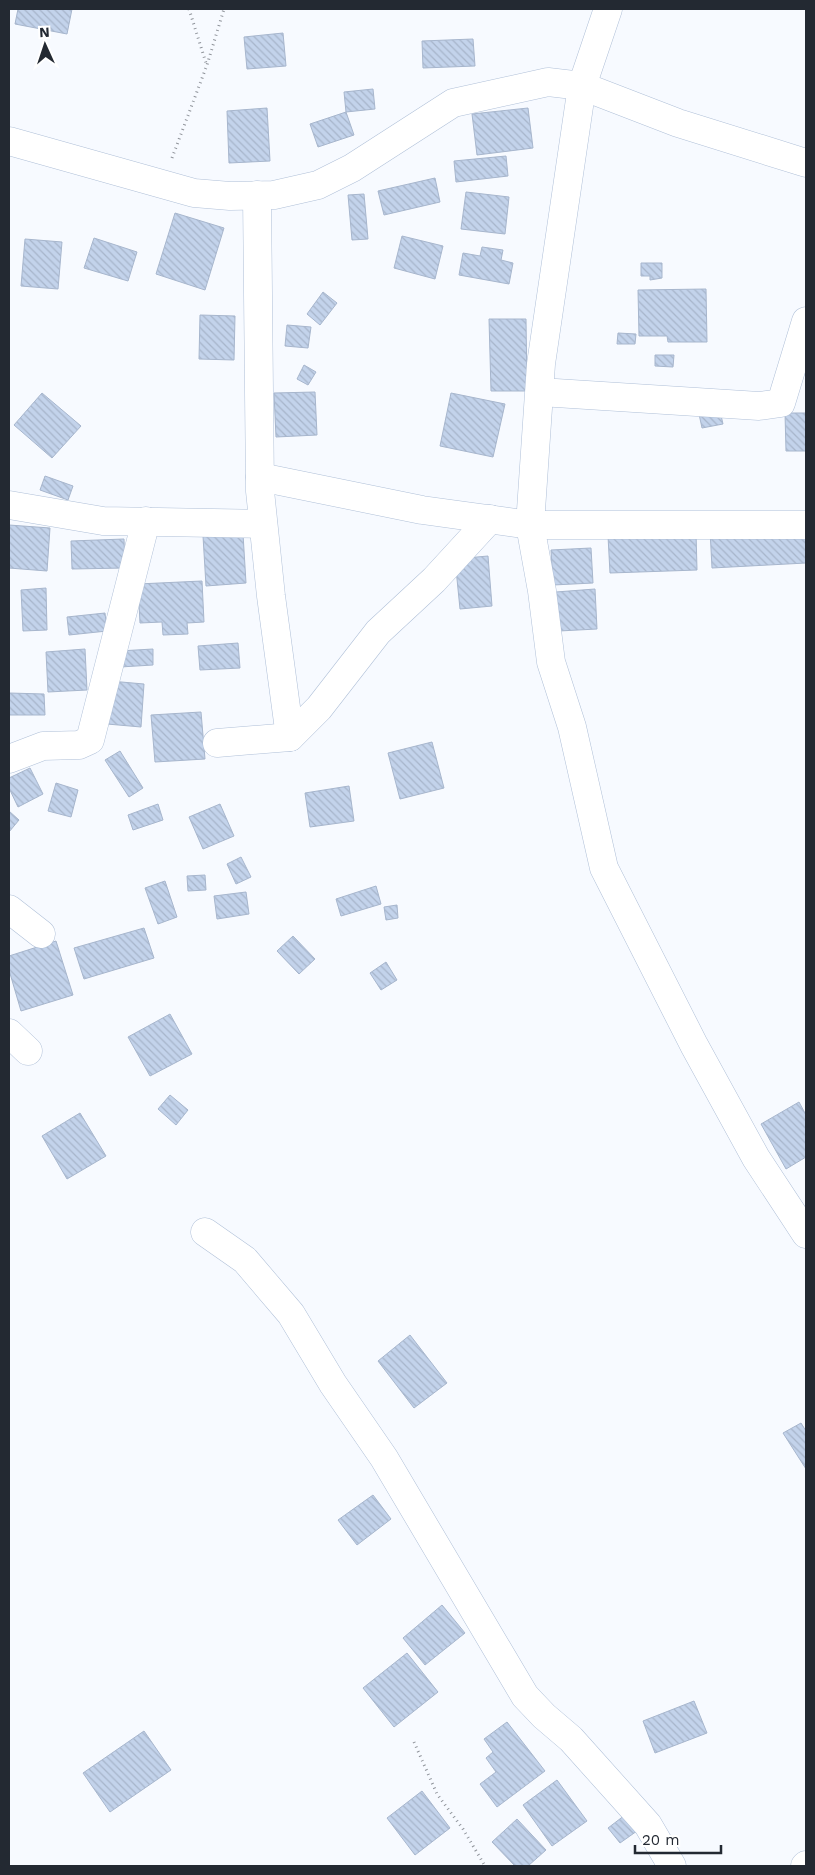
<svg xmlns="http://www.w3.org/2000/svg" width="815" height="1875" viewBox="0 0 815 1875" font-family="'Work Sans',sans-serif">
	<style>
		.building { fill: url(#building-back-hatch); stroke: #a7b6cd }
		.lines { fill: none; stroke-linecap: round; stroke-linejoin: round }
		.minor-casing { stroke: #b0c0d8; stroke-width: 29 }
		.path { stroke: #90949b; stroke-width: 3; stroke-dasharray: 1 4; stroke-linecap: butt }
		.minor { stroke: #fff; stroke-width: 28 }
	</style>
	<defs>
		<pattern id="building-back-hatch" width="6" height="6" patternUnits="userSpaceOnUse" patternTransform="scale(1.25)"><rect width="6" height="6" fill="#c3d3eb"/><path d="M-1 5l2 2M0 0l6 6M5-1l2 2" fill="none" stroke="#a7b5ca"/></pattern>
	</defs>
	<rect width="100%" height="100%" fill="#f7faff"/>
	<g class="building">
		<path d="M18 9H72L67 34 15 24Z"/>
		<path d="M283 33 286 66 247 69 244 37Z"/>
		<path d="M473 39 475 66 423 68 422 41Z"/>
		<path d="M373 89 375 109 346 112 344 92Z"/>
		<path d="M267 108 270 161 229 163 227 111Z"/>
		<path d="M528 108 533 148 477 155 472 114Z"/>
		<path d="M346 112 354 135 318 147 310 124Z"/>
		<path d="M506 156 508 176 456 182 454 161Z"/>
		<path d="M435 178 440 202 384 215 378 191Z"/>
		<path d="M466 192 509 197 505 234 461 229Z"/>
		<path d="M364 194 368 239 352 240 348 195Z"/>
		<path d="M175 213 224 228 205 290 156 274Z"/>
		<path d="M402 236 443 246 435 279 394 268Z"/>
		<path d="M94 238 137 252 128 281 84 268Z"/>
		<path d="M25 239 62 242 58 289 21 286Z"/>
		<path d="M482 247 503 250 501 260 513 263 509 284 459 275 463 253 480 256Z"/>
		<path d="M641 263H662V278L650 280V276H641Z"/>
		<path d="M706 289 707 342H668L667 336H639L638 290Z"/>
		<path d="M323 292 337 303 320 325 307 314Z"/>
		<path d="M200 315 235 316 234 360 199 359Z"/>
		<path d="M489 319H526L527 391H491Z"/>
		<path d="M287 325 311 327 308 348 285 346Z"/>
		<path d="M618 333 636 334 635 344H617Z"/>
		<path d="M655 355H674L673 367 655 366Z"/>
		<path d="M304 365 316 372 308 385 297 379Z"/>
		<path d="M315 392 317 435 276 437 274 393Z"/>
		<path d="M42 393 81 426 52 458 14 425Z"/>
		<path d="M451 393 505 404 493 457 440 446Z"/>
		<path d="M720 411 723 424 702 428 699 414Z"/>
		<path d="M785 413H806V451H786Z"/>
		<path d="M45 476 73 486 68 500 40 490Z"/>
		<path d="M9 525 50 528 47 571 9 568Z"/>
		<path d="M806 525V563L712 568 710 530Z"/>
		<path d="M696 532 697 570 610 573 608 536Z"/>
		<path d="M243 534 246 583 206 586 203 536Z"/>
		<path d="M124 539 125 568 72 569 71 541Z"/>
		<path d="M591 548 593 583 553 585 551 550Z"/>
		<path d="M488 556 492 606 460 609 455 559Z"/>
		<path d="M202 581 204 622 187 623 188 634 163 635 162 622 140 623 138 584Z"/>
		<path d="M46 588 47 630 23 631 21 590Z"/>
		<path d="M595 589 597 629 559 631 556 592Z"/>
		<path d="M105 613 107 631 69 635 67 617Z"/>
		<path d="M238 643 240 668 200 670 198 646Z"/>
		<path d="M85 649 87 690 48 692 46 652Z"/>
		<path d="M153 649V665L120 667 119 651Z"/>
		<path d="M110 681 144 684 141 727 107 724Z"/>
		<path d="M9 693 44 694 45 715H9Z"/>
		<path d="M201 712 205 759 155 762 151 715Z"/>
		<path d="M432 742 444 788 400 799 388 753Z"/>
		<path d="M120 751 143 788 129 797 105 760Z"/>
		<path d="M30 768 43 794 18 807 9 788V778Z"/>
		<path d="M56 783 78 790 71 817 48 811Z"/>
		<path d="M349 786 354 821 310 827 305 793Z"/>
		<path d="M158 804 163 820 133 830 128 815Z"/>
		<path d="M220 804 234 836 203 849 189 817Z"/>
		<path d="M9 811 19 820 9 832Z"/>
		<path d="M241 857 251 877 236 884 227 864Z"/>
		<path d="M205 875 206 890 188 891 187 876Z"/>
		<path d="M165 881 177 917 158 924 145 888Z"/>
		<path d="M376 886 381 904 341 916 336 899Z"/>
		<path d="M246 892 249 914 217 919 214 896Z"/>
		<path d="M397 905 398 918 386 920 384 907Z"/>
		<path d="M144 928 154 958 84 979 74 948Z"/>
		<path d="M293 936 315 959 299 974 277 951Z"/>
		<path d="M56 941 73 995 21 1011 9 970V956Z"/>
		<path d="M386 962 397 980 381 990 370 973Z"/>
		<path d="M170 1014 192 1054 150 1076 128 1037Z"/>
		<path d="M170 1095 188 1110 176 1125 158 1109Z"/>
		<path d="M799 1102 806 1115V1157L786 1169 761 1124Z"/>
		<path d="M80 1113 106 1156 67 1179 42 1136Z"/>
		<path d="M410 1335 447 1383 414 1408 378 1361Z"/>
		<path d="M801 1423 806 1431V1469L783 1433Z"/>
		<path d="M373 1495 391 1519 357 1545 338 1520Z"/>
		<path d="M442 1605 465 1633 425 1665 403 1638Z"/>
		<path d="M407 1653 438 1692 394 1727 363 1688Z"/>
		<path d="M694 1701 707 1733 655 1753 643 1721Z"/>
		<path d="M507 1722 545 1771 497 1807 480 1784 496 1772 486 1758 493 1752 484 1739Z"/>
		<path d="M144 1731 171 1770 110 1812 83 1773Z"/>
		<path d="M557 1780 587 1821 552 1846 523 1805Z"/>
		<path d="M422 1791 450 1828 415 1855 387 1818Z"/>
		<path d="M625 1815 637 1831 620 1843 608 1828Z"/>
		<path d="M517 1819 546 1850 528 1866H515L492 1842Z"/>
	</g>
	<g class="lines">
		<g class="minor-casing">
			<g id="minor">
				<path d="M608 9 582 86 541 364 530 525 542 591 551 662 572 727 604 868 694 1045 756 1158 806 1234"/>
				<path d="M9 141 194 193 230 196 274 195 318 185 352 168 453 103 548 82 582 86 678 123 806 163"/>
				<path d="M257 195 260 491 271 596 290 737"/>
				<path d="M540 392 759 406 781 403 806 321"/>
				<path d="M260 477 422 510 530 525H806"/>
				<path d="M9 505 103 521 263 524"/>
				<path d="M217 743 290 737 319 708 378 632 434 580 490 519"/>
				<path d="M9 759 43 746 79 745 90 740 146 521"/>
				<path d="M9 909 41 934"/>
				<path d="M9 1033 28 1051"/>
				<path d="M205 1232 245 1260 291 1314 333 1384 384 1458 525 1696 544 1716 571 1739 648 1825 672 1866"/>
				<path d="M805 1866 806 1865"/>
			</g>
		</g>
		<g class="path">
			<path d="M189 9 206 63"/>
			<path d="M172 158 207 65 224 9"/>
			<path d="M414 1742 437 1794 463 1829 485 1866"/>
		</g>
		<use href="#minor" class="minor"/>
	</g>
	<rect width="815" height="1875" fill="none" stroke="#232932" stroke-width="20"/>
	<g transform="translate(45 45) rotate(357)" stroke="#ffffff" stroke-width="4" paint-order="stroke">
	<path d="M0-4L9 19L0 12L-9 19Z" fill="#232932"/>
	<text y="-8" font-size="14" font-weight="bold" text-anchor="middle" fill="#232932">N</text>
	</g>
	<path d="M635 1845v8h86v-8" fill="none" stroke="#232932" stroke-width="2.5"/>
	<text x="642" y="1845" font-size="15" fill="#232932" stroke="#ffffff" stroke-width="4" paint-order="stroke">20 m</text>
</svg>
